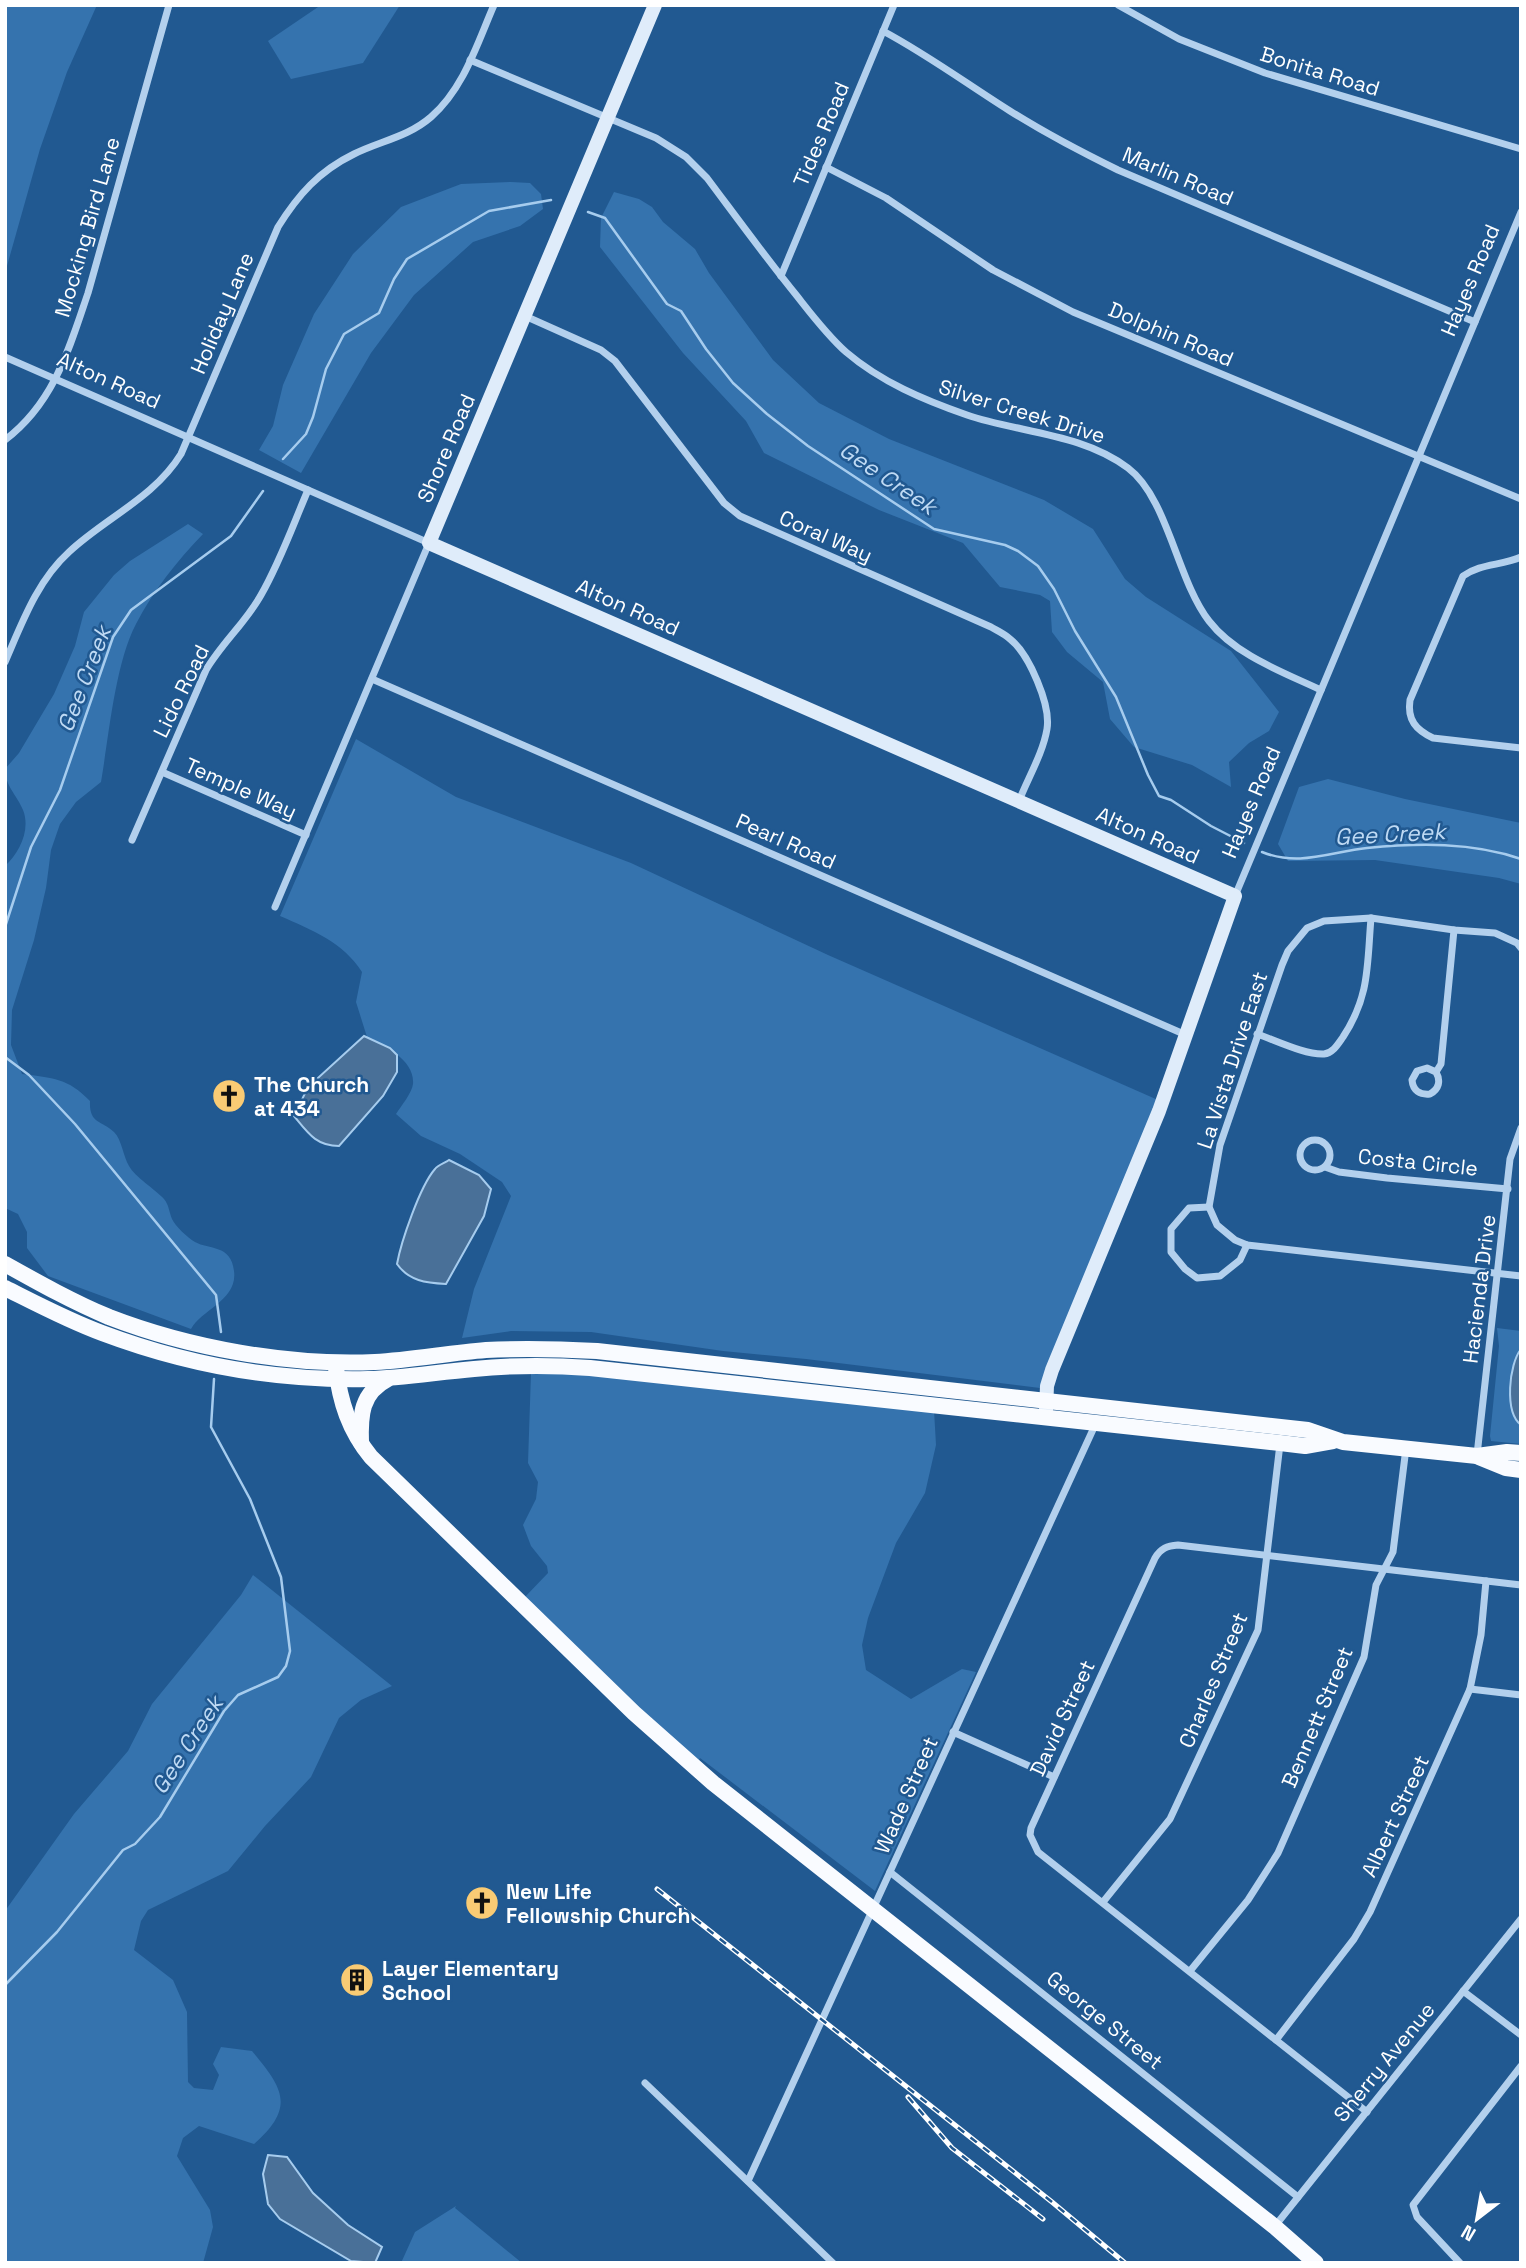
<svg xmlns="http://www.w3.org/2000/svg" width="1526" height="2268" viewBox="0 0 1526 2268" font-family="'Space Grotesk',sans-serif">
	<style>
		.green { fill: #3573ae }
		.water { fill: #497098; stroke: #a6ccee; stroke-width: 2 }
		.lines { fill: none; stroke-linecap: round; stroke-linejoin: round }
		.stream { stroke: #a6ccee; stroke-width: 2.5 }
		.street { stroke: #b3d0ed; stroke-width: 7 }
		.secondary { stroke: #dfecfa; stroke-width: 14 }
		.primary { stroke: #f9fbff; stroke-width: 16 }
		.rail-casing { stroke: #fff; stroke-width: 5 }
		.rail { stroke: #215991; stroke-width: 2.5; stroke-dasharray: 8; stroke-linecap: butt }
		.labels { text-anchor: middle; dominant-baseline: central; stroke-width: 5; stroke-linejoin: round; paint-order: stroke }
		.street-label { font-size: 21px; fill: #fff; stroke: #215991 }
		.poi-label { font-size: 21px; font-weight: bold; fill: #fff; stroke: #215991; text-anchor: start }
		.water-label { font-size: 23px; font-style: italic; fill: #bfdaf4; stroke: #215991 }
	</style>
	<rect width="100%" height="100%" fill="#215991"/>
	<g class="green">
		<path d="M5 5H97L67 72 40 149 5 273Z"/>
		<path d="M321 5H400L363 63 291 79 268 41Z"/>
		<path d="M511 182 530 183 541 194 543 209 520 226 473 242 414 295 371 353 301 473 259 450 273 426 283 385 314 314 353 254 401 207 461 184Z"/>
		<path d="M614 192 639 199 652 207 663 222 695 249 709 273 773 360 819 403 889 439 1044 500 1093 529 1125 579 1146 597 1231 651 1279 712 1269 731 1249 743 1229 762 1231 787 1192 765 1134 747 1110 719 1103 682 1067 652 1052 632 1050 601 1040 595 1000 587 963 543 879 510 764 453 746 421 683 353 600 247 601 218Z"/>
		<path d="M188 524 203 534C177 561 153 591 136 624 115 664 109 736 101 782L76 802 60 824 51 850 46 888 34 940 12 1010 11 1045 22 1074C53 1078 68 1078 90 1101 89 1124 101 1120 114 1132 122 1140 123 1156 129 1166 135 1177 155 1189 164 1199 169 1205 169 1212 172 1219 175 1226 188 1238 195 1242 209 1250 231 1244 234 1271 238 1300 201 1310 191 1329L48 1276 27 1248V1232L18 1214 5 1208V866C19 853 31 830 23 810 17 795 5 786 5 769L19 753 54 694 75 646 84 612 114 575 130 561Z"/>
		<path d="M356 739 456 797 631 863 828 955 1158 1100 1040 1388 806 1359 723 1351 591 1332 511 1331 462 1338 474 1289 511 1196 502 1182 460 1154 421 1136 396 1114C401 1106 412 1093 413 1084 415 1060 385 1046 367 1037L356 1002 362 972C343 942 312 930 280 916Z"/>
		<path d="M1328 779 1405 799 1521 823V884L1499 878 1375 860 1288 861 1278 844 1299 787Z"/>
		<path d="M1497 1328 1521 1331 1516 1421 1521 1425V1444L1491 1441 1490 1436 1499 1346Z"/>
		<path d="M531 1373H577L934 1410 936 1445 925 1493 896 1543 868 1618 862 1645 866 1670 911 1699 962 1669 976 1672 875 1891 700 1758 698 1762 637 1708 524 1598 548 1573 547 1566 531 1546 523 1525 536 1499 538 1482 528 1463Z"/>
		<path d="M253 1575 392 1686 361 1700 339 1718 311 1777 265 1826 228 1871 148 1910 141 1921 134 1950 173 1980 187 2012 188 2082 194 2088 213 2090 219 2075 213 2064 221 2047 252 2051C283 2088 296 2107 254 2144L199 2126 183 2138 177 2156 210 2210 213 2227 203 2263H5V1911L74 1814 128 1751 152 1704 241 1595Z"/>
		<path d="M456 2206 455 2208 522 2263H401L415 2232Z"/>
	</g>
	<g class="water">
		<path d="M364 1036 390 1048 397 1055V1072L383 1096 339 1146C316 1146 308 1133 294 1116L308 1087Z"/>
		<path d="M449 1160 479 1175 491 1189 484 1216 446 1284C426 1283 409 1281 397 1264 401 1242 420 1186 435 1169 438 1165 445 1163 449 1160Z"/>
		<path d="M1521 1349V1425C1504 1412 1509 1364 1521 1349Z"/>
		<path d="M268 2155 287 2157 313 2193 348 2225 382 2247 375 2263 351 2261 280 2219 268 2204 263 2174Z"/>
	</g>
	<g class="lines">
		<g class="stream">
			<path d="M588 212 605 218 667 304 681 311 706 349 733 383 767 414 808 446 934 529 1005 545 1018 551 1038 566 1054 589 1075 631 1116 697 1148 775 1159 796 1171 800 1211 826 1244 843"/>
			<path d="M283 459 306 434 313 417 326 369 344 334 379 313 394 279 407 259 489 211 551 200"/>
			<path d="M1262 852C1299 867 1330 852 1367 848 1418 843 1472 842 1521 859"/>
			<path d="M5 927 31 847 60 790 113 637 131 610 231 536 263 491"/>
			<path d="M5 1057 29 1075 75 1124 216 1295 221 1332"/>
			<path d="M5 1985 57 1932 123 1850 135 1844 160 1817 224 1711 238 1695 278 1677 286 1666 290 1651 281 1577 250 1499 211 1427 214 1379"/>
		</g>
		<g class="street">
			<path d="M1118 5 1179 39 1265 73 1521 149"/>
			<path d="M883 31C928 55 967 84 1010 111 1045 133 1081 152 1118 170L1475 322"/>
			<path d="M470 60 656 138 686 157 707 178C737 218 766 258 797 296 812 315 827 335 846 352 881 382 924 400 967 415 1020 433 1081 433 1128 468 1168 498 1177 580 1209 621 1235 655 1283 672 1321 690"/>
			<path d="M826 167 886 198 993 270 1073 312 1521 499"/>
			<path d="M781 276 894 5"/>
			<path d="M525 316 601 350 615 361 724 503 740 516 991 627C998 631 1005 634 1010 639 1029 654 1051 705 1047 729 1043 753 1028 778 1019 801"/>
			<path d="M5 357 429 543 275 907"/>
			<path d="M5 440C54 403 69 349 88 293L169 5"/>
			<path d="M1521 557C1501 566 1481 563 1463 576L1410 700C1407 720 1416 730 1433 738L1521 748"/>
			<path d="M5 662C22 623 37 581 69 552 105 518 154 498 181 454L278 227C298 195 319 171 354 154 380 141 408 137 431 117 464 88 477 44 494 5"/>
			<path d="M372 679 1186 1035"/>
			<path d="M162 772 306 835"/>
			<path d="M132 840 206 670C222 643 246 622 261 595 280 562 293 525 308 490"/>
			<path d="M1235 896 1521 212"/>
			<path d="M1521 948 1517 943 1495 933 1454 930 1371 918 1324 921 1307 928 1288 951 1282 965 1220 1145 1209 1207 1217 1225 1235 1240 1247 1245 1521 1276"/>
			<path d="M1257 1034C1275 1040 1305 1055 1324 1054 1333 1053 1338 1044 1343 1037 1370 996 1367 965 1371 918"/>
			<path d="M1436 1072 1427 1068 1417 1071 1412 1080C1413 1091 1420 1095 1430 1094 1439 1089 1441 1081 1436 1072L1441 1064 1454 930"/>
			<circle cx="1315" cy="1155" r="15"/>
			<path d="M1325 1167 1339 1172 1387 1178 1508 1189"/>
			<path d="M1209 1207 1189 1208 1171 1229V1252L1185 1269 1197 1278 1220 1276 1240 1260 1247 1245"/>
			<path d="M1477 1455 1510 1159 1521 1128"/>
			<path d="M1470 1689 1521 1695"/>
			<path d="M953 1732 1054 1777"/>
			<path d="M890 1872 1298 2197"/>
			<path d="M1103 1902 1170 1819 1258 1630 1280 1444"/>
			<path d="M1190 1971 1248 1900 1278 1853 1364 1657 1376 1585 1393 1552 1406 1448"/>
			<path d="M1463 1991 1521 2035"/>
			<path d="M1276 2040 1354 1939 1370 1912 1470 1689 1481 1635 1486 1581"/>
			<path d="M645 2083 833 2263"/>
			<path d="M1367 2112 1038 1852 1030 1835 1031 1828 1155 1558C1161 1548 1167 1546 1178 1545L1521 1585"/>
			<path d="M748 2181 1096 1423"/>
			<path d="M1275 2226 1521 1919"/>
			<path d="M1460 2263 1417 2217 1413 2205 1521 2066"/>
		</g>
		<path class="secondary" d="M655 5 429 543 1235 896 1159 1111 1052 1370 1047 1386 1046 1410"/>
		<g class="primary">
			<path d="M5 1264C39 1283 73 1302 109 1317 189 1348 289 1366 375 1362 412 1360 448 1353 486 1350 523 1348 560 1349 597 1351L1308 1430 1343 1442 1477 1456 1507 1452 1521 1453"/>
			<path d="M5 1288C37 1304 69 1321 102 1333 187 1365 277 1381 368 1379 403 1378 438 1372 474 1369 513 1365 551 1365 590 1368L1280 1443 1305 1446 1333 1441"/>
			<path d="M336 1368C340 1402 349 1430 371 1457L634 1713 713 1783 1275 2227 1316 2263"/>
			<path d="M361 1443C360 1415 361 1393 388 1379"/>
			<path d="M1479 1457 1506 1468 1521 1470"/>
		</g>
		<g class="rail-casing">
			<g id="rail">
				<path d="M657 1889 1052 2202 1125 2263"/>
				<path d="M908 2097 952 2148 1043 2219"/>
			</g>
		</g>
		<use href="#rail" class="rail"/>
	</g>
	<defs>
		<g id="church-disc" transform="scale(1.75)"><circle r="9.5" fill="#f9cb74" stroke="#215991"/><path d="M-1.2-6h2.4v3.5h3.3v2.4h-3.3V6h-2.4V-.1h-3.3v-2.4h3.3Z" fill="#111"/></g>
		<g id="building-disc" transform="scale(1.75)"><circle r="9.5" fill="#f9cb74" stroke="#215991"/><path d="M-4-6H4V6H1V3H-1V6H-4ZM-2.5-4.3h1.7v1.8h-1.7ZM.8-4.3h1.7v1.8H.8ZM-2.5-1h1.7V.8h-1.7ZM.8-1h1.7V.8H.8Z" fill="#111"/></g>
	</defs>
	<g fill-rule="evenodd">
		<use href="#church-disc" x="229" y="1096"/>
		<use href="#church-disc" x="482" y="1903"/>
		<use href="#building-disc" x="357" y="1980"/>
	</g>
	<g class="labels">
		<g class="street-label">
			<text transform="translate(1320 71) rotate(17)">Bonita Road</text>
			<text transform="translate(821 134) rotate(-67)">Tides Road</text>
			<text transform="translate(1178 176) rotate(23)">Marlin Road</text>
			<text transform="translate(87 227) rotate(-74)">Mocking Bird Lane</text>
			<text transform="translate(1470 280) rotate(-67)">Hayes Road</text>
			<text transform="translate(222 313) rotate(-67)">Holiday Lane</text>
			<text transform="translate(1171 334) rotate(23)">Dolphin Road</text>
			<text transform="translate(109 380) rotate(24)">Alton Road</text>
			<text transform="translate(1022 411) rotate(17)">Silver Creek Drive</text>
			<text transform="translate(446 448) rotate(-67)">Shore Road</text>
			<text transform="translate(826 536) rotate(24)">Coral Way</text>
			<text transform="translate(628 607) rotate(24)">Alton Road</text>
			<text transform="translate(181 691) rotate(-64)">Lido Road</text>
			<text transform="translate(241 788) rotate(24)">Temple Way</text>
			<text transform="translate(1251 802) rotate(-67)">Hayes Road</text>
			<text transform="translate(1148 835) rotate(24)">Alton Road</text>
			<text transform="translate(786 841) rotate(24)">Pearl Road</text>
			<text transform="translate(1232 1060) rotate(-72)">La Vista Drive East</text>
			<text transform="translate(1418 1162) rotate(6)">Costa Circle</text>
			<text transform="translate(1479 1289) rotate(-83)">Hacienda Drive</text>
			<text transform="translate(1213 1680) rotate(-67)">Charles Street</text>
			<text transform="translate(1317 1717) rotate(-67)">Bennett Street</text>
			<text transform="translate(1062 1718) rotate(-65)">David Street</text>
			<text transform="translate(906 1795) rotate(-66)">Wade Street</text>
			<text transform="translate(1395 1816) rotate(-65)">Albert Street</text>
			<text transform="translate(1105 2020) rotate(39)">George Street</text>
			<text transform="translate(1384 2062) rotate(-51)">Sherry Avenue</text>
		</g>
		<g class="poi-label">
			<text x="254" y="1084">The Church<tspan x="254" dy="24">at 434</tspan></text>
			<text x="506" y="1891">New Life<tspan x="506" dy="24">Fellowship Church</tspan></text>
			<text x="382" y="1968">Layer Elementary<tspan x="382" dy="24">School</tspan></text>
		</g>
		<g class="water-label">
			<text transform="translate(888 478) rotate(34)">Gee Creek</text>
			<text transform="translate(84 679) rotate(-69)">Gee Creek</text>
			<text transform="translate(1390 834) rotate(-3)">Gee Creek</text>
			<text transform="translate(187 1745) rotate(-57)">Gee Creek</text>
		</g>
	</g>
	<rect width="1526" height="2268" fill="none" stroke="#ffffff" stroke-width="14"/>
	<g transform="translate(1477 2219) rotate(211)" stroke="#215991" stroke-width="5" paint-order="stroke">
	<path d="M0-5L12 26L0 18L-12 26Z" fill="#ffffff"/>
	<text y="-10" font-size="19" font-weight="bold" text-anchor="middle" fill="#ffffff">N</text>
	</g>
</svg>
